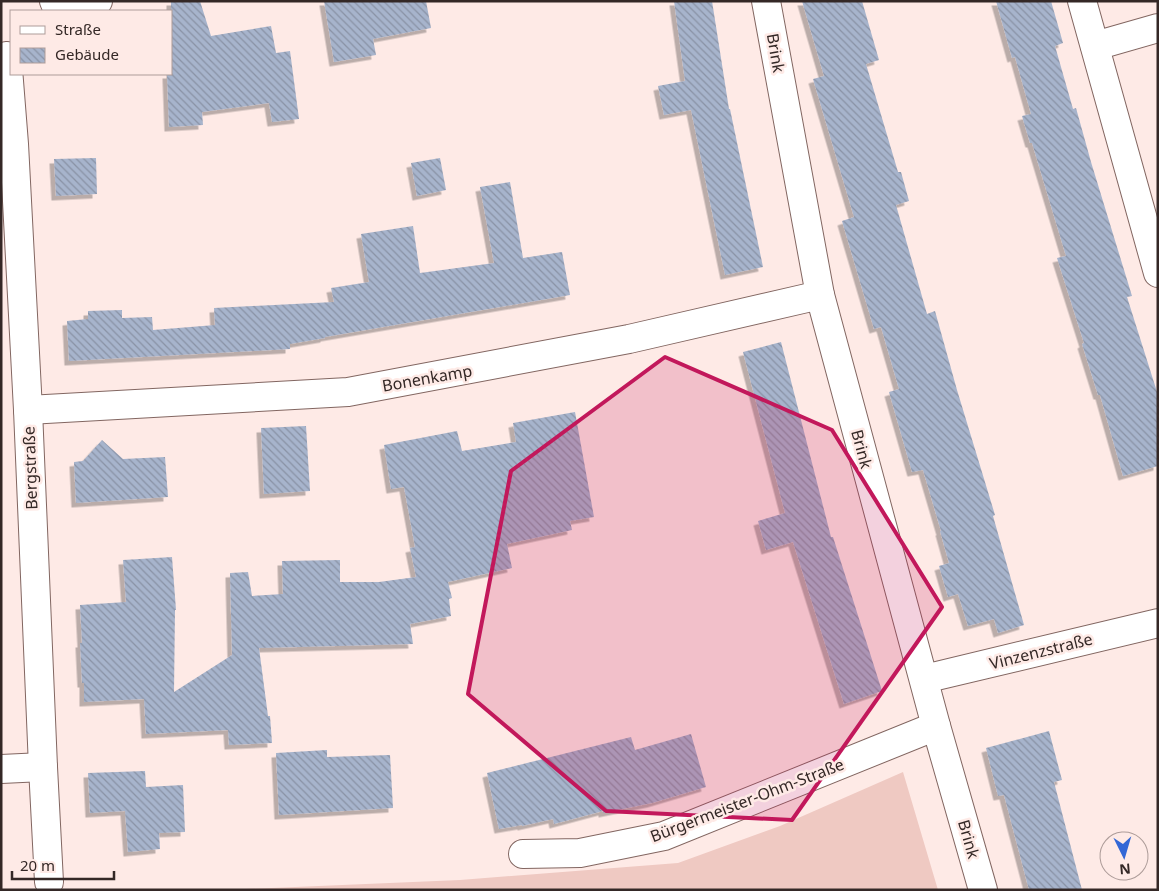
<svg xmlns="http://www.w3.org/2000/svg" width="1159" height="891" viewBox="0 0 1159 891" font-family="'Noto Sans',sans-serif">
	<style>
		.grass { fill: #efc9c2 }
		.building { fill: url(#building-back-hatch); filter: url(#shadow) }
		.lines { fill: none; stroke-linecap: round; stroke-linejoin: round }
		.minor-casing { stroke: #826661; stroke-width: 30 }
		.minor { stroke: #fff; stroke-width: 28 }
		.marked { fill: #c2185b; fill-opacity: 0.2; stroke: #c2185b; stroke-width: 4; stroke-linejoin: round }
		.labels { text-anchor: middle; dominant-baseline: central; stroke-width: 5; stroke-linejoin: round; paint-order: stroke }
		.street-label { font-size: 16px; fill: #342826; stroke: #feeae6 }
	</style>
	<defs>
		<pattern id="building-back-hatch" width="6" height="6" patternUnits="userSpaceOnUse" patternTransform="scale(1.25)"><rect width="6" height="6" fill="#a7b4cc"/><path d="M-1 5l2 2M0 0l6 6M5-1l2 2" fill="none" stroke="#8992a5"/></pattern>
		<filter id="shadow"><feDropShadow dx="-4.5" dy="4.5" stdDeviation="0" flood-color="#0004"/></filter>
	</defs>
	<rect width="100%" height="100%" fill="#feeae6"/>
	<path class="grass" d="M903 772 938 890H222L460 880 678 863 780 826Z"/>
	<g class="building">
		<path d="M171 1H200L211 36 271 26 276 53 290 51 299 119 272 122 269 103 202 112 203 125 169 127 167 74H171Z"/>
		<path d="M324 1H426L431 28 373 39 376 55 334 62Z"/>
		<path d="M674 1H712L729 109H730L763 267 725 275 691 110 664 115 658 86 685 81Z"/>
		<path d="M802 1H862L879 60 866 64 898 172H901L909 201 896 205 927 314 935 311 957 390 995 515 993 516 1024 625 998 633 994 619 968 626 958 594 948 597 939 566 949 563 940 531H941L923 470 912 472 889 392 899 389 881 327 874 329 842 221 854 217 813 79 824 76Z"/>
		<path d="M996 1H1051L1063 43 1055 46 1073 109 1076 108 1091 162 1132 296 1127 297 1158 395V466L1123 476 1100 395H1098L1082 344 1084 343 1057 258 1066 256 1032 143H1030L1022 116 1031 114 1015 57 1012 58Z"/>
		<path d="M96 158 97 194 56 196 54 159Z"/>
		<path d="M440 158 446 190 417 196 411 163Z"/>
		<path d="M510 182 523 258 562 252 570 295 325 337V338L290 344V349L69 361 67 321 88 319V311L122 310V318L152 317 153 330 215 325 214 308 334 302 331 288 369 282 361 234 413 226 420 273 494 263 480 187Z"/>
		<path d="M781 342 831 537H833L882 691 844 704 793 542 766 550 758 521 785 513 743 352Z"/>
		<path d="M575 412 594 517 570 521 572 530 507 544 512 568 448 582 452 598 449 599 451 616 410 624 413 644 259 648 268 716H270L272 743 229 745 228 730 146 734 144 699 84 702V683H82L80 643H82L80 605 126 602 123 560 172 557 176 610H175L174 692 232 655 230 573 248 572 252 596 283 594 282 561 340 560V582H379L416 577 410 548 415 547 404 487 391 489 384 445 457 431 462 451 516 442 513 423Z"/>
		<path d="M306 426 310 491 264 494 261 428Z"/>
		<path d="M102 440 123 459 165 457 168 497 76 503 74 462 83 461Z"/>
		<path d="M1049 731 1062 780 1054 782 1082 890H1029L1004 795 998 796 986 748Z"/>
		<path d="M691 734 706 787 652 803 603 813V811L554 824 553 819 522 826V825L499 829 487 773 631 737 635 750Z"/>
		<path d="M327 750V757L390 755 393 808 279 815 276 753Z"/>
		<path d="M145 771 146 787 183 785 185 832 159 833 160 849 128 852 125 811 90 813 88 773Z"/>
	</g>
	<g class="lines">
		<g class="minor-casing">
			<g id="minor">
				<path d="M54 1 58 11"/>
				<path d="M766 1 820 295 936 726 983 890"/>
				<path d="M1082 1 1158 273"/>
				<path d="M79 11 98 1"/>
				<path d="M1095 46 1158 28"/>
				<path d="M7 56 14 144 28 410 43 767 49 882"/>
				<path d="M28 410 348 392 629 339 820 295"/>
				<path d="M924 679 1158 623"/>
				<path d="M1 769 43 767"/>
				<path d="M523 854 580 853 664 836 936 726"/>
			</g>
		</g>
		<use href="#minor" class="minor"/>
	</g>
	<path class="marked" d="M665 357 832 430 942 607 792 820 606 811 468 694 511 471Z"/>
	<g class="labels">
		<g class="street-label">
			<text transform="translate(776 53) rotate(80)">Brink</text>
			<text transform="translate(427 378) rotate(-10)">Bonenkamp</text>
			<text transform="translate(862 449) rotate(75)">Brink</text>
			<text transform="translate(30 468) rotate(-92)">Bergstraße</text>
			<text transform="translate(1041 651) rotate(-14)">Vinzenzstraße</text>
			<text transform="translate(747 800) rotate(-21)">Bürgermeister-Ohm-Straße</text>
			<text transform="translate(969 839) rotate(74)">Brink</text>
		</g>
	</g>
	<rect width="1159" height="891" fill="none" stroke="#342826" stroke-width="5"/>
	<rect x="10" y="10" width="162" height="65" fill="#feeae6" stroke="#ad9c99"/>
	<rect x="20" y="26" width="25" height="8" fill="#ffffff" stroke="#ad9c99"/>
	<text x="55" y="35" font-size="15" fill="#342826">Straße</text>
	<rect x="20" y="48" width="25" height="15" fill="url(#building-back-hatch)" stroke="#ad9c99"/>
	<text x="55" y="60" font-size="15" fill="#342826">Gebäude</text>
	<g transform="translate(1124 856) rotate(175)"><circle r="24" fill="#feeae6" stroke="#ad9c99"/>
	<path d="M0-4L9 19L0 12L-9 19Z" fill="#3367d6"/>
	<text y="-8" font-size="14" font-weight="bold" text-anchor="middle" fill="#342826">N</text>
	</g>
	<path d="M12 871v8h102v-8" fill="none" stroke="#342826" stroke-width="2.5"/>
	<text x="20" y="871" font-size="15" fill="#342826" stroke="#feeae6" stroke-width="4" paint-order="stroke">20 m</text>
</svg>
